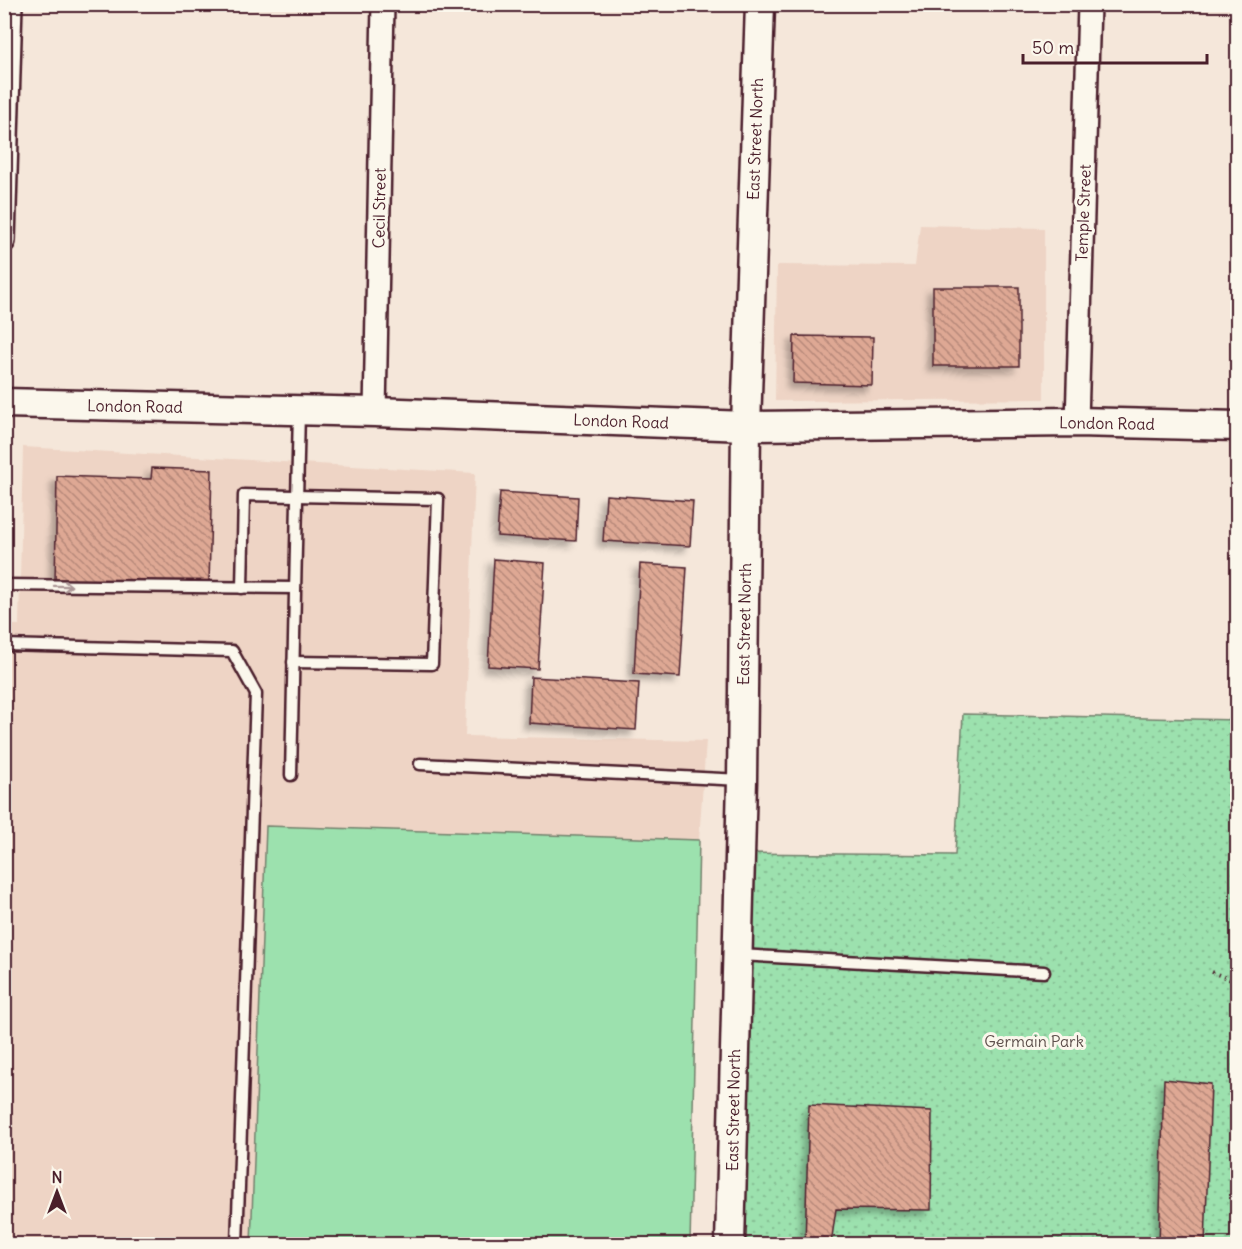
<svg xmlns="http://www.w3.org/2000/svg" width="1242" height="1249" viewBox="0 0 1242 1249" font-family="Delius,sans-serif">
	<style>
		.built { fill: #eed4c5 }
		.grass { fill: #9ce1ae; stroke: #73806c; stroke-width: 1.5 }
		.park { fill: url(#park-dots); stroke: #73806c; stroke-width: 1.5 }
		.building { fill: url(#building-back-hatch); stroke: #4a1f2b; stroke-width: 1.5; filter: url(#shadow) }
		.lines { fill: none; stroke-linecap: round; stroke-linejoin: round }
		.lane-casing { stroke: #4a1f2b; stroke-width: 15 }
		.street-casing { stroke: #4a1f2b; stroke-width: 26 }
		.secondary-casing { stroke: #4a1f2b; stroke-width: 33 }
		.path { stroke: #4a1f2b; stroke-width: 4; stroke-dasharray: 1.5 4.5; stroke-linecap: butt }
		.lane { stroke: #fbf7ec; stroke-width: 10 }
		.street { stroke: #fbf7ec; stroke-width: 21 }
		.secondary { stroke: #fbf7ec; stroke-width: 28 }
		.oneway { stroke: #ab9695 }
		.labels { text-anchor: middle; dominant-baseline: central; stroke-width: 6; stroke-linejoin: round; paint-order: stroke }
		.street-label { font-size: 16px; fill: #4a1f2b; stroke: #fbf7ec }
		.park-label { font-size: 16px; fill: #5e504c; stroke: #fbf7ec }
	</style>
	<defs>
		<pattern id="park-dots" width="8" height="8" patternUnits="userSpaceOnUse" patternTransform="scale(1.5)"><rect width="8" height="8" fill="#9ce1ae"/><path d="M2 2h.1M6 6h.1" fill="none" stroke="#88c196" stroke-width="1.8" stroke-linecap="round"/></pattern>
		<pattern id="building-back-hatch" width="6" height="6" patternUnits="userSpaceOnUse" patternTransform="scale(1.5)"><rect width="6" height="6" fill="#dea894"/><path d="M-1 5l2 2M0 0l6 6M5-1l2 2" fill="none" stroke="#b68879"/></pattern>
		<filter id="shadow"><feDropShadow dx="-5.5" dy="5.5" stdDeviation="3" flood-color="#0004"/></filter>
	</defs>
	<rect width="100%" height="100%" fill="#f5e7da"/>
	<filter id="ink" filterUnits="userSpaceOnUse"><feTurbulence type="fractalNoise" baseFrequency=".0167" numOctaves="2"/><feDisplacementMap in="SourceGraphic" scale="12" xChannelSelector="R" yChannelSelector="G"/><feConvolveMatrix kernelMatrix="1 2 1 2 8 2 1 2 1" color-interpolation-filters="sRGB"/></filter>
	<g filter="url(#ink)">
		<g class="built">
			<path d="M920 225 1044 228V399L775 401 777 265 915 266Z"/>
			<path d="M23 447 475 473 465 736 706 741 699 840 267 826 251 1244H5V1229H8L9 1140H5L4 625H19Z"/>
		</g>
		<path class="grass" d="M266 826 699 840 690 1244H251Z"/>
		<path class="park" d="M963 714 1237 720V1244H729L739 853 955 855Z"/>
		<g class="building">
			<rect x="933" y="287" width="86" height="79"/>
			<path d="M794 336 873 337 872 385 793 383Z"/>
			<path d="M152 468 212 470 209 584 55 581 57 476 151 479Z"/>
			<path d="M500 492 578 497 576 541 497 536Z"/>
			<path d="M606 495 693 501 690 546 603 541Z"/>
			<path d="M494 559 545 563 538 669 488 666Z"/>
			<path d="M640 564 687 567 680 677 634 674Z"/>
			<path d="M531 677 639 683 636 730 529 723Z"/>
			<path d="M1164 1079 1211 1084 1205 1244H1159Z"/>
			<path d="M809 1105 932 1111 931 1210 836 1209 831 1244H805Z"/>
		</g>
		<g class="lines">
			<g class="lane-casing">
				<g id="lane">
					<path d="M4 585 295 588"/>
					<path d="M242 588 244 495 438 499 432 664 293 662"/>
					<path d="M4 645 232 651 256 694 237 1244"/>
					<path d="M420 764 742 780"/>
					<path d="M291 775 299 410"/>
					<path d="M739 955 1044 972"/>
				</g>
			</g>
			<g class="street-casing">
				<g id="street">
					<path d="M4 241 11 4"/>
					<path d="M375 412 383 4"/>
					<path d="M1077 422 1089 4"/>
				</g>
			</g>
			<g class="secondary-casing">
				<g id="secondary">
					<path d="M4 403 375 412 746 426 1077 422 1238 426"/>
					<path d="M730 1244 742 780 746 426 760 4"/>
				</g>
			</g>
			<path class="path" d="M1212 972 1238 983"/>
			<use href="#lane" class="lane"/>
			<use href="#street" class="street"/>
			<use href="#secondary" class="secondary"/>
		</g>
		<defs><path id="oneway-shaft" d="M-6 0H5M1.5-3L5.5 0L1.5 3" fill="none" stroke-width="1.6" stroke-linecap="round" stroke-linejoin="round" transform="scale(1.5)"/></defs>
		<use class="oneway" href="#oneway-shaft" transform="translate(63 586) rotate(1)"/>
	</g>
	<g class="labels">
		<g class="street-label">
			<text transform="translate(755 139) rotate(-88)">East Street North</text>
			<text transform="translate(379 208) rotate(-89)">Cecil Street</text>
			<text transform="translate(1083 213) rotate(-88)">Temple Street</text>
			<text transform="translate(135 406) rotate(1)">London Road</text>
			<text transform="translate(621 421) rotate(2)">London Road</text>
			<text transform="translate(1107 423) rotate(1)">London Road</text>
			<text transform="translate(744 624) rotate(-89)">East Street North</text>
			<text transform="translate(733 1110) rotate(-89)">East Street North</text>
		</g>
		<g class="park-label">
			<text x="1034" y="1041">Germain Park</text>
		</g>
	</g>
	<rect width="1242" height="1249" fill="none" stroke="#fbf7ec" stroke-width="24"/>
	<rect x="12" y="12" width="1218" height="1225" fill="none" stroke="#4a1f2b" stroke-width="2" filter="url(#ink)"/>
	<g transform="translate(57 1192)" stroke="#fbf7ec" stroke-width="4.5" paint-order="stroke">
	<path d="M0-4.5L10 22L0 15L-10 22Z" fill="#4a1f2b"/>
	<text y="-9" font-size="16" font-weight="bold" text-anchor="middle" fill="#4a1f2b">N</text>
	</g>
	<path d="M1023 54v9h184v-9" fill="none" stroke="#4a1f2b" stroke-width="3"/>
	<text x="1032" y="54" font-size="18" fill="#4a1f2b" stroke="#fbf7ec" stroke-width="4.5" paint-order="stroke">50 m</text>
</svg>
